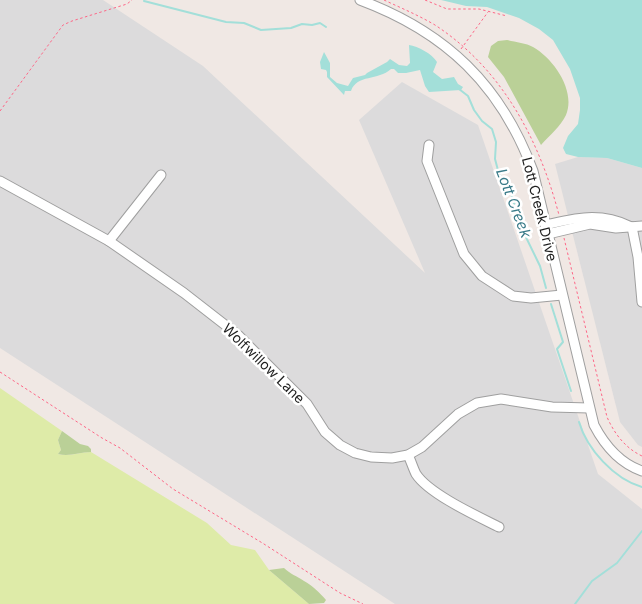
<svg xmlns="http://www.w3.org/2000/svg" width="642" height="604" viewBox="0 0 642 604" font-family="Inter,sans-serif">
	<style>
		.residential { fill: #dcdbdc }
		.grass { fill: #deeba8 }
		.forest { fill: #bad097 }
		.water { fill: #a3dfd9 }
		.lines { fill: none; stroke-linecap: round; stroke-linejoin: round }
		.stream { stroke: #a3dfd9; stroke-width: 2 }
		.minor-casing { stroke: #9f9f9f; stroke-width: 11 }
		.path { stroke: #fe6787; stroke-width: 1; stroke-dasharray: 2.5 2.5; stroke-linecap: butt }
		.minor { stroke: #fff; stroke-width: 9 }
		.labels { text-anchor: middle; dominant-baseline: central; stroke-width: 5; stroke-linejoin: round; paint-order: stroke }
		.street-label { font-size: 14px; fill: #1e1e1e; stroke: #fff }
		.water-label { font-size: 15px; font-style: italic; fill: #3a7b89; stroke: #fff }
	</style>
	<rect width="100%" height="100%" fill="#f0e8e4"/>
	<g class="residential">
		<path d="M0 0H103L203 66 425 273 359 120 402 82 478 125 598 474 642 509V604H395L0 348Z"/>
		<path d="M578 157 607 158 642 168V447L638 445 620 422 555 164Z"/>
	</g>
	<path class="grass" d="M0 388 62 431 58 440 61 450 58 454C72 457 78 452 91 452L207 523 231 545 255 550 269 570 309 604H0Z"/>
	<g class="forest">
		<path d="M507 40C515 42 526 43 533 47 554 59 576 91 566 115 561 126 549 136 541 145L504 77 488 57 491 46 498 41Z"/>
		<path d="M62 431 80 444 88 446 91 449V452C79 452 70 457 58 454L61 450 58 440Z"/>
		<path d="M284 568C290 574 297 576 304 581 312 585 320 593 326 600L324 603 309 604 269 570Z"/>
	</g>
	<g class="water">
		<path d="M441 0H642V168L607 158 578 157 566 154 563 148 568 136 578 124 580 110V98L570 69 553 40 539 29 519 18 487 7 466 6Z"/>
		<path d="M409 45C418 46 432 54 437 62L433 72 442 79 454 77 458 84 463 87 461 90 429 92 425 86 420 70 406 73H398L394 69H391C378 81 357 74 351 91H345L344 95 327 77V72L326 70 321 69 320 62 324 52 330 63V77L337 83 348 86 353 78 365 75 367 73 387 62 390 59 399 65 407 66 410 63Z"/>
	</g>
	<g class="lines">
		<g class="stream">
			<path d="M144 1 226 22 244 23 261 30 291 28 302 24 312 25 320 23 326 27"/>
			<path d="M459 89 468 96 474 110 482 121 492 129 496 142 495 159 499 174 509 186 521 227 540 266 546 288"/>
			<path d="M551 304 563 342 557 349 571 391"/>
			<path d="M579 422C587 449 614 479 642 487"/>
			<path d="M575 604 592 581 617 563 642 531"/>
		</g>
		<g class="minor-casing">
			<g id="minor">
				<path d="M360 0C446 32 501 85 533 171L594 425C605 446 619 463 642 471"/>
				<path d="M429 145 427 161 464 254 482 276 513 296 531 298 562 295"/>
				<path d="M0 181 109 241 184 293 238 335 307 404 325 432 340 445 355 453 371 457 392 458 408 455 422 447 458 414 477 403 501 399 552 407 589 408"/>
				<path d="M545 225C575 218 601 212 629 226"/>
				<path d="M632 227 638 257 642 302"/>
				<path d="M548 234 590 224 616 228 642 226"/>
				<path d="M109 241 161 175"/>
				<path d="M408 455C411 461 413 468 416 474 429 494 477 516 499 527"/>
			</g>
		</g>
		<g class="path">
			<path d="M384 0C401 8 418 15 435 25 502 69 539 139 559 215"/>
			<path d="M425 0 447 9H479L507 16"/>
			<path d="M461 49 488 12"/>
			<path d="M0 111 63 25 72 21 127 4 132 0"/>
			<path d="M564 238 607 417C614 433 625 448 642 456"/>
			<path d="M0 372 102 438 120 448 173 489 264 544 340 593 363 604"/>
		</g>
		<use href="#minor" class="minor"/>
	</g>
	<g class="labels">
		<g class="street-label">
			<text transform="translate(540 209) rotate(76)">Lott Creek Drive</text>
			<text transform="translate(264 363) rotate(44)">Wolfwillow Lane</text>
		</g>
		<g class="water-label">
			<text transform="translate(514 203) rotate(69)">Lott Creek</text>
		</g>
	</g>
</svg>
